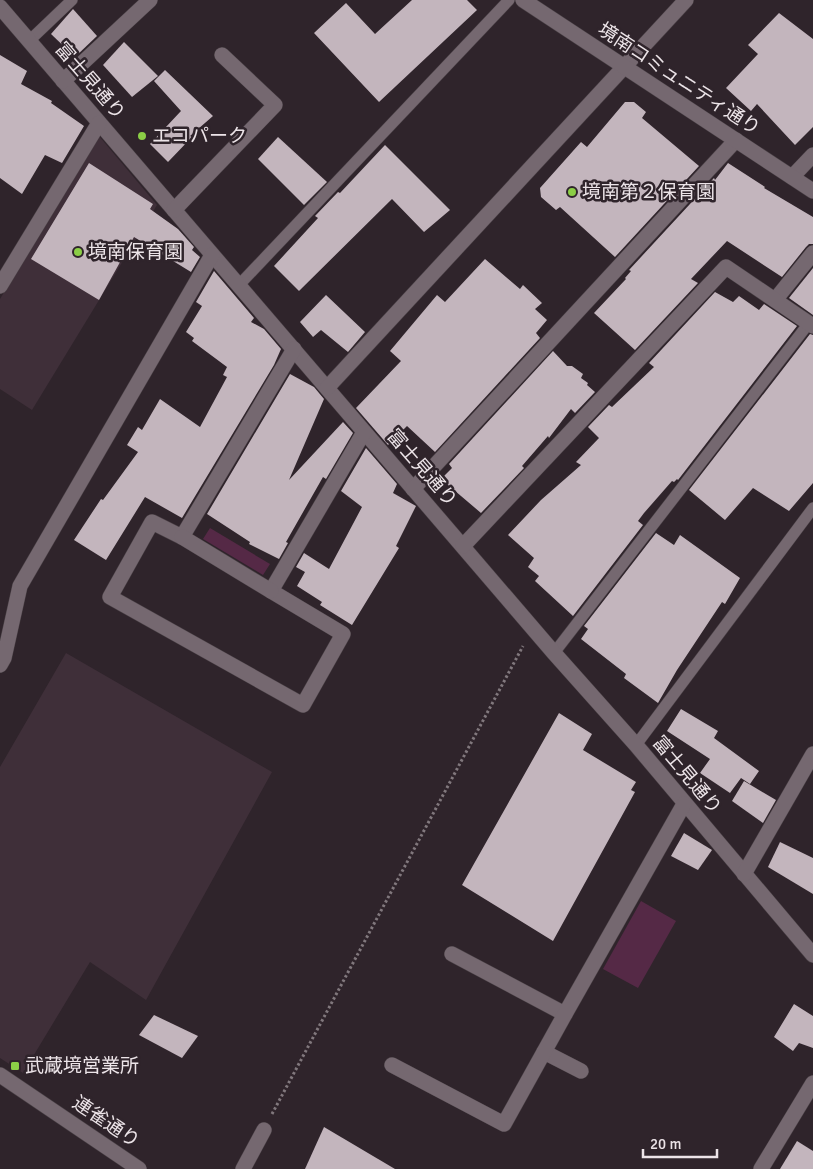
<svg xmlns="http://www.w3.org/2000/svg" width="813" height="1169" viewBox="0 0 813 1169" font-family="Signika,'Noto Sans JP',sans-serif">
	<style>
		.built { fill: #3f2f39 }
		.green { fill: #552946 }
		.building { fill: #c3b5bd }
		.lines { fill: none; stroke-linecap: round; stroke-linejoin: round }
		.lane-casing { stroke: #4a4146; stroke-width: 12 }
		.street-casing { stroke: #4a4146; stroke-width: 16 }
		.secondary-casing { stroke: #4a4146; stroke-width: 16 }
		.path { stroke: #81787d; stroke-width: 3; stroke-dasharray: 2.5 2.5; stroke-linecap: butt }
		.lane { stroke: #756870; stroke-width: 11 }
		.street { stroke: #756870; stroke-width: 15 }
		.secondary { stroke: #756870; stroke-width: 15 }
		.poi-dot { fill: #8bce46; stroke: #2f242b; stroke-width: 2 }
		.labels { text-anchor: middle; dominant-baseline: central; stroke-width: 5; stroke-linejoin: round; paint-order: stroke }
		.street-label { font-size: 19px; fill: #ece4e8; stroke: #2f242b }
		.poi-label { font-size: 19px; fill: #ece4e8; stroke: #2f242b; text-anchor: start }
	</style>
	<rect width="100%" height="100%" fill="#2f242b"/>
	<g class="built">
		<path d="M99 136 157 205 32 410 0 389V299Z"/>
		<path d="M66 653 272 772 146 1000 90 962 23 1073 0 1058V767Z"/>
	</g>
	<g class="green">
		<path d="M210 528 270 564 263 575 203 539Z"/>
		<path d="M641 901 676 921 638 988 603 969Z"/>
	</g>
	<g class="building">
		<path d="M412 0H467L477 10 379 102 314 33 346 3 375 34Z"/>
		<path d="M73 9 97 36 75 57 51 34Z"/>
		<path d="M779 13 813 39V127L795 145 757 104 751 111 726 88 758 54 748 45Z"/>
		<path d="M124 42 158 76 132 97 103 65Z"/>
		<path d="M0 55 27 71 21 84 52 101 51 103 84 126 62 163 45 155 22 194 0 178Z"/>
		<path d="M165 70 213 116 190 136 192 137 168 162 150 144 181 111 154 81Z"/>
		<path d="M625 102H634L646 112 642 118 699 166 615 257 560 207 556 210 541 197 540 188 581 142 587 147Z"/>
		<path d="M278 137 327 182 304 205 258 159Z"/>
		<path d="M385 145 450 210 424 232 392 199 299 291 274 266 318 218 315 216 338 192 340 193Z"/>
		<path d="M89 163 153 204 150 209 178 229 194 247 192 250 200 257 191 272 134 237 99 300 31 259Z"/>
		<path d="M728 163 765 187 764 188 813 217V244H809L806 247 782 277 727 241 691 279 698 283 635 350 594 313 626 279 625 278 631 271 629 270 714 178 715 180Z"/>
		<path d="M485 259 520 289 523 285 542 303 535 309 547 320 536 333 540 338 435 452 407 426 388 445 356 408 401 361 390 351 437 295 445 302Z"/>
		<path d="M813 268V315L789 298Z"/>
		<path d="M214 271 254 318 251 322 264 329 281 349 274 365 182 518 145 497 106 560 74 540 101 499 103 500 138 452 127 445 138 427 142 430 160 399 200 427 227 377 223 375 227 367 192 341 194 338 186 332 202 306 196 302Z"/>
		<path d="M715 292 733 302 739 296 759 310 764 304 797 326 678 480 677 479 674 482 672 481 644 513 638 521 643 525 573 616 535 581 539 576 528 567 534 558 508 535 541 500 581 465 576 462 599 438 588 427 609 405 612 407 654 367 649 363Z"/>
		<path d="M326 295 365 332 348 352 321 330 313 337 300 322Z"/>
		<path d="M810 334 813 335V483L789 511 753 488 725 520 689 490Z"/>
		<path d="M553 351 567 366H572L583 374 581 378 588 383 587 385 595 392 575 413 571 409 549 438 548 436 522 466 524 468 481 513 441 479 452 468 449 464Z"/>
		<path d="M290 374 314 387 324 399 289 480 343 422 353 433 326 479 323 477 286 542 288 543 279 559 249 544 250 542 207 514Z"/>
		<path d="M366 448 397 484 393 493 416 506 396 546 399 548 352 625 320 605 322 602 297 586 305 572 296 567 304 553 329 569 362 507 341 491Z"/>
		<path d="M656 533 674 545 680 535 740 578 725 604 722 602 677 670 658 703 624 678 626 674 581 639 588 629 584 626Z"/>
		<path d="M681 709 718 731 714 738 759 771 750 784 741 778 730 793 700 773 710 759 667 731Z"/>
		<path d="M559 713 592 734 583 750 636 782 631 790 635 792 553 941 462 885Z"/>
		<path d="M744 781 776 800 763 823 732 801Z"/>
		<path d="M684 833 712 850 698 870 671 856Z"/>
		<path d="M780 842 813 858V894L768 867Z"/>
		<path d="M794 1004 813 1016V1048L799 1043 793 1051 774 1037Z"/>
		<path d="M154 1015 198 1036 182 1058 139 1035Z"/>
		<path d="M324 1127 395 1169H305Z"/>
		<path d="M797 1141 813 1151V1169H780Z"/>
	</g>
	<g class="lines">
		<g class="lane-casing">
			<g id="lane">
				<path d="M29 41 72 0"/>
				<path d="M239 285 509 0"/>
				<path d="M554 653 809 323"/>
				<path d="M636 745 813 508"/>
			</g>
		</g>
		<g class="street-casing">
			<g id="street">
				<path d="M0 7 554 653 636 745 813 955"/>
				<path d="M63 81 150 0"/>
				<path d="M792 177 813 155"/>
				<path d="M174 210 275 105 222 55"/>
				<path d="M0 286 99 123"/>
				<path d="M775 300 813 253"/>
				<path d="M294 349 182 537 152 522 110 597 303 705 343 634 271 591 364 432"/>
				<path d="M327 388 686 0"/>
				<path d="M413 489 736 140"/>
				<path d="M182 537 271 591"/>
				<path d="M463 546 726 267 813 326"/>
				<path d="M0 665 4 658 20 586 212 255"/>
				<path d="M744 874 813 754"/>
				<path d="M452 954 565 1014"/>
				<path d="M544 1052 581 1071"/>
				<path d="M392 1065 504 1124 565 1014 684 804"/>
				<path d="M243 1169 264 1130"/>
				<path d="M761 1169 813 1083"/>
			</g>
		</g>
		<g class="secondary-casing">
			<g id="secondary">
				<path d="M523 0 813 191"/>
				<path d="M0 1075 139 1169"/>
			</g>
		</g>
		<path class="path" d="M272 1114 523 646"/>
		<use href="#lane" class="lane"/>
		<use href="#street" class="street"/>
		<use href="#secondary" class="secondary"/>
	</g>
	<g class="poi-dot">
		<circle cx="142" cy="136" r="5"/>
		<circle cx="572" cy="192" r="5"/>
		<circle cx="78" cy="252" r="5"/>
		<rect x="10" y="1061" width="10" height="10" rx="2.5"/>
	</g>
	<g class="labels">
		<g class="street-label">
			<text transform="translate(679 79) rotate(33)">境南コミュニティ通り</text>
			<text transform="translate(90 81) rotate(49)">富士見通り</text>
			<text transform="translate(422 468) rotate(49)">富士見通り</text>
			<text transform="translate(687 775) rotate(50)">富士見通り</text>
			<text transform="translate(106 1122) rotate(34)">連雀通り</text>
		</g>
		<g class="poi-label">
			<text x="152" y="136">エコパーク</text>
			<text x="582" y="192">境南第２保育園</text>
			<text x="88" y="252">境南保育園</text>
			<text x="25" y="1066">武蔵境営業所</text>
		</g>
	</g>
	<path d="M643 1149v8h74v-8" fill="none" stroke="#ece4e8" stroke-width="2.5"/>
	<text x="650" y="1149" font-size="15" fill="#ece4e8" stroke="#2f242b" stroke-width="4" paint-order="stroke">20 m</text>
</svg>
